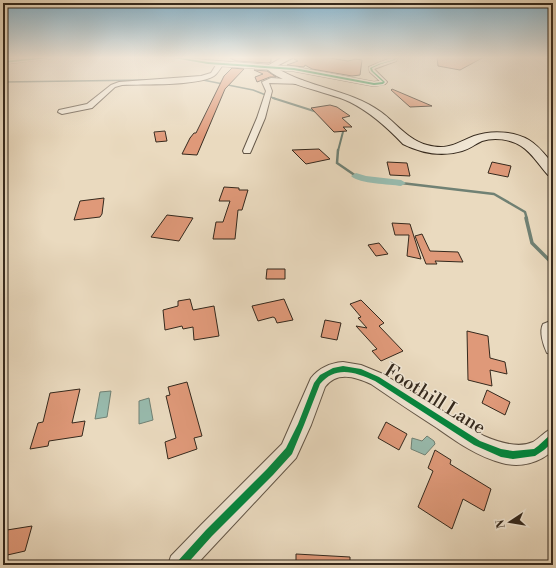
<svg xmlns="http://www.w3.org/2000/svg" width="556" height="568" viewBox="0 0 556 568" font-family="'Libre Bodoni',serif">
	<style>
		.water { fill: #98bbae; stroke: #708174 }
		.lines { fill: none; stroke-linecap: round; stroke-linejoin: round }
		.stream-far3 { stroke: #708174; stroke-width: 1.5 }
		.stream-far2 { stroke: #708174; stroke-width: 2 }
		.stream-far1 { stroke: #708174; stroke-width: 2.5 }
		.stream { stroke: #708174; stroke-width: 3.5 }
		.canal { fill: #98bbae; fill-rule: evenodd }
		.building { fill: #df9979; stroke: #35291d }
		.street-casing { stroke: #625546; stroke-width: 2 }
		.secondary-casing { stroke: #35291d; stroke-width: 2 }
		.street { fill: #f1e7d5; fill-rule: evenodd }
		.secondary { fill: #f1e7d5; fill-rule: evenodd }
		.cycleway-casing { stroke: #f1e7d5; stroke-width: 3 }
		.cycleway { fill: #00873e; fill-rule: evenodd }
		.labels { text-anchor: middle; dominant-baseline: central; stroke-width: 3; stroke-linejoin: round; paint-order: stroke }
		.near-street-label { font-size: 19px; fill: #35291d; stroke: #f1e7d5 }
	</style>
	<rect width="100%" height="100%" fill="#eadabf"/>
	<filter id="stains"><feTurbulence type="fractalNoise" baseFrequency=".005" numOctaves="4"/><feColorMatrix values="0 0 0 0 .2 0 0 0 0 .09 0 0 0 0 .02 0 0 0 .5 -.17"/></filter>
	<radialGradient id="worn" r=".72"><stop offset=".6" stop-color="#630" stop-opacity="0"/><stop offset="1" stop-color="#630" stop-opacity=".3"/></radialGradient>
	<g class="water">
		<path d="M111 391 107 417 95 419 100 392Z"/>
		<path d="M149 398 153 420 139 424V401Z"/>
		<path d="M427 436 434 441 435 444 425 455 411 449 412 438 422 441Z"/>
	</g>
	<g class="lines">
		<g class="stream-far3">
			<path d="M198 79 253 90 276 99"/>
			<path d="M3 82 146 80"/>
		</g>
		<g class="stream-far2">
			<path d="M273 98 317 112"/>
			<path d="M338 151 344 128 341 124"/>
		</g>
		<g class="stream-far1">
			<path d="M338 150 337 163 356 176"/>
			<path d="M401 183 494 194 525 212 527 219"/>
		</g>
		<path class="stream" d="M526 218 532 243 553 264"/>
		<path class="canal" d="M356 173 366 176 401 180 406 183 401 186C389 184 360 184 351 176Z"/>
	</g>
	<g class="building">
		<path d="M228 57H271V62L268 63 236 61Z"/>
		<path d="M295 57H324L348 61 356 59 362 60 360 75 352 76 312 69 305 65 304 67 287 65 298 61 294 59Z"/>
		<path d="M437 57H484L460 70 438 66Z"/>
		<path d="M232 68 244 69 225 89 197 155 182 154 190 138 194 133H196L224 76Z"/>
		<path d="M254 70 267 71 276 77H270L257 82 255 77 263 74Z"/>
		<path d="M392 89 432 106 410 107 391 90Z"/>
		<path d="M330 105 337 107 350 116 342 118 352 127H343L347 131 334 132 311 108Z"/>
		<path d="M165 131 167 141 156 142 154 132Z"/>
		<path d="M319 149 330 159 306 164 292 150Z"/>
		<path d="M387 162 407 163 410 176 390 175Z"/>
		<path d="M492 162 511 166 508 177 488 173Z"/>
		<path d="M224 187 239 188V190H248L242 210H238L235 239H213L216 222H223L230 201H219Z"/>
		<path d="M104 198 102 214 100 217 74 220 80 201Z"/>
		<path d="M167 215 193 218 179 241 151 237Z"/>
		<path d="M392 223 410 224 421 259 407 256 409 235H395Z"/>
		<path d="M422 234 430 251 458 252 463 262 435 261 437 264H426L415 236Z"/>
		<path d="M379 243 388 254 376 256 368 245Z"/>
		<path d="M267 269H285V279H266Z"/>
		<path d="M190 299 193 310 214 306 219 336 194 340 193 327 183 329 182 326 165 330 163 310 178 306V301Z"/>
		<path d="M284 299 293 320 277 323 275 318 273 317 258 321 252 306Z"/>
		<path d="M361 300 384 323 379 326 403 351 381 361 372 351 377 349 356 326 367 328 358 318 361 317 350 304Z"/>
		<path d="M325 320 341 323 337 340 321 337Z"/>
		<path d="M467 331 488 336 490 358 505 362 507 374 490 370 492 386 468 380Z"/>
		<path d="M187 382 202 436 194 438 197 449 168 459 165 442 176 438 166 396 170 395 168 387Z"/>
		<path d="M80 389 72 423 85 421 82 436 49 441 48 446 30 449 38 423 43 422 50 393Z"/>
		<path d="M487 390 510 402 505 415 482 403Z"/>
		<path d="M386 422 407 434 399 450 378 438Z"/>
		<path d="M435 450 451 460 450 464 491 489 484 511 463 499 452 529 418 507 433 471 428 468Z"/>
		<path d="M32 526 25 551 3 556V544L7 530Z"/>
		<path d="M296 554 350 557V565H296Z"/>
	</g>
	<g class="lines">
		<g class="street-casing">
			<g id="street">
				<path d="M36 57H59L3 64V60Z"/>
				<path d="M167 57 294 67 374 82 380 81 370 72 369 67 393 57H398L396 61 374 69 387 82 385 84 374 86 294 71 222 66C220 69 217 74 214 76 198 86 143 84 122 85L115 87 92 108 62 114 58 112 59 110 87 104 111 85 119 82 201 76 211 73 216 65Z"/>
				<path d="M546 57H553V61L546 58Z"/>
				<path d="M271 78 302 80 305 82 302 84 269 83 272 91 265 118 251 151 250 153H244L243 151 257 118 266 91 262 82Z"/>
				<path d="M553 320V354L547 353C543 345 539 331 543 324Z"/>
				<path d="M343 362 361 365 383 374 484 436C498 442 518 449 533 442 540 438 545 431 553 428V450C540 463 520 468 502 463 478 457 457 442 437 428 415 414 393 399 371 384 355 377 337 371 325 387L311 425 296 458 196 565H168L171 556 201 525 282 444 311 378C319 368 330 363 343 362Z"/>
			</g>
		</g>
		<g class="secondary-casing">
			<path id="secondary" d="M283 57H294L275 67C308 88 349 89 381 112 396 123 408 140 427 145 448 151 456 143 474 136 491 130 513 131 529 140 539 146 546 156 553 164V176L548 175C539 165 532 153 521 146 510 139 494 137 482 141 475 144 470 149 462 151 442 157 421 153 403 144 387 127 370 112 350 102 327 91 281 85 265 67Z"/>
		</g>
		<use href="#street" class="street"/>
		<use href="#secondary" class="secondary"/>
		<g class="cycleway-casing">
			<g id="cycleway">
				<path d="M47 57H58L3 63V61Z"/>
				<path d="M168 57H175L208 62 294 68 374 83 383 82 371 71 370 68 379 64 393 60 395 57H397L395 60 381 64 372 68 373 71 385 82 383 84 374 85 294 70 208 64Z"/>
				<path d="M343 366 361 369 379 377 480 441 501 449 513 451 534 449 538 446 550 435 553 434V442L544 450 535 456 513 459 501 457 474 445 375 381C355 372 336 365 320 384L304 425 292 454 273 475 212 536 186 565H176L177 562 206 530 267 469 286 448 298 424 314 383 320 375 333 368Z"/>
			</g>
		</g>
		<use href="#cycleway" class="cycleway"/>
	</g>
	<linearGradient id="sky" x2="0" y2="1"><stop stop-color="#88b7d1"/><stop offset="0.42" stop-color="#f6eee2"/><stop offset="1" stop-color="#f6eee2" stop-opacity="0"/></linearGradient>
	<rect width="556" height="137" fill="url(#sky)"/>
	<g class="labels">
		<g class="near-street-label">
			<text transform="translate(435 399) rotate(32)">Foothill Lane</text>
		</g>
	</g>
	<rect width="556" height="568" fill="none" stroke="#eadabf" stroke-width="16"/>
	<rect x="4" y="4" width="548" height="560" fill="none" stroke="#35291d" stroke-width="2"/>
	<rect x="8" y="8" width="540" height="552" fill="none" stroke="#35291d"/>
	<g transform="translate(510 522) rotate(258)" stroke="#f1e7d5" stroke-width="3" paint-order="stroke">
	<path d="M0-3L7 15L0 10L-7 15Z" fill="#35291d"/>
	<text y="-6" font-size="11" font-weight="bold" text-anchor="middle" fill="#35291d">N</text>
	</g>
	<rect width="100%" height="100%" filter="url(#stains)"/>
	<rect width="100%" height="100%" fill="url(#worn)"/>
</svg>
